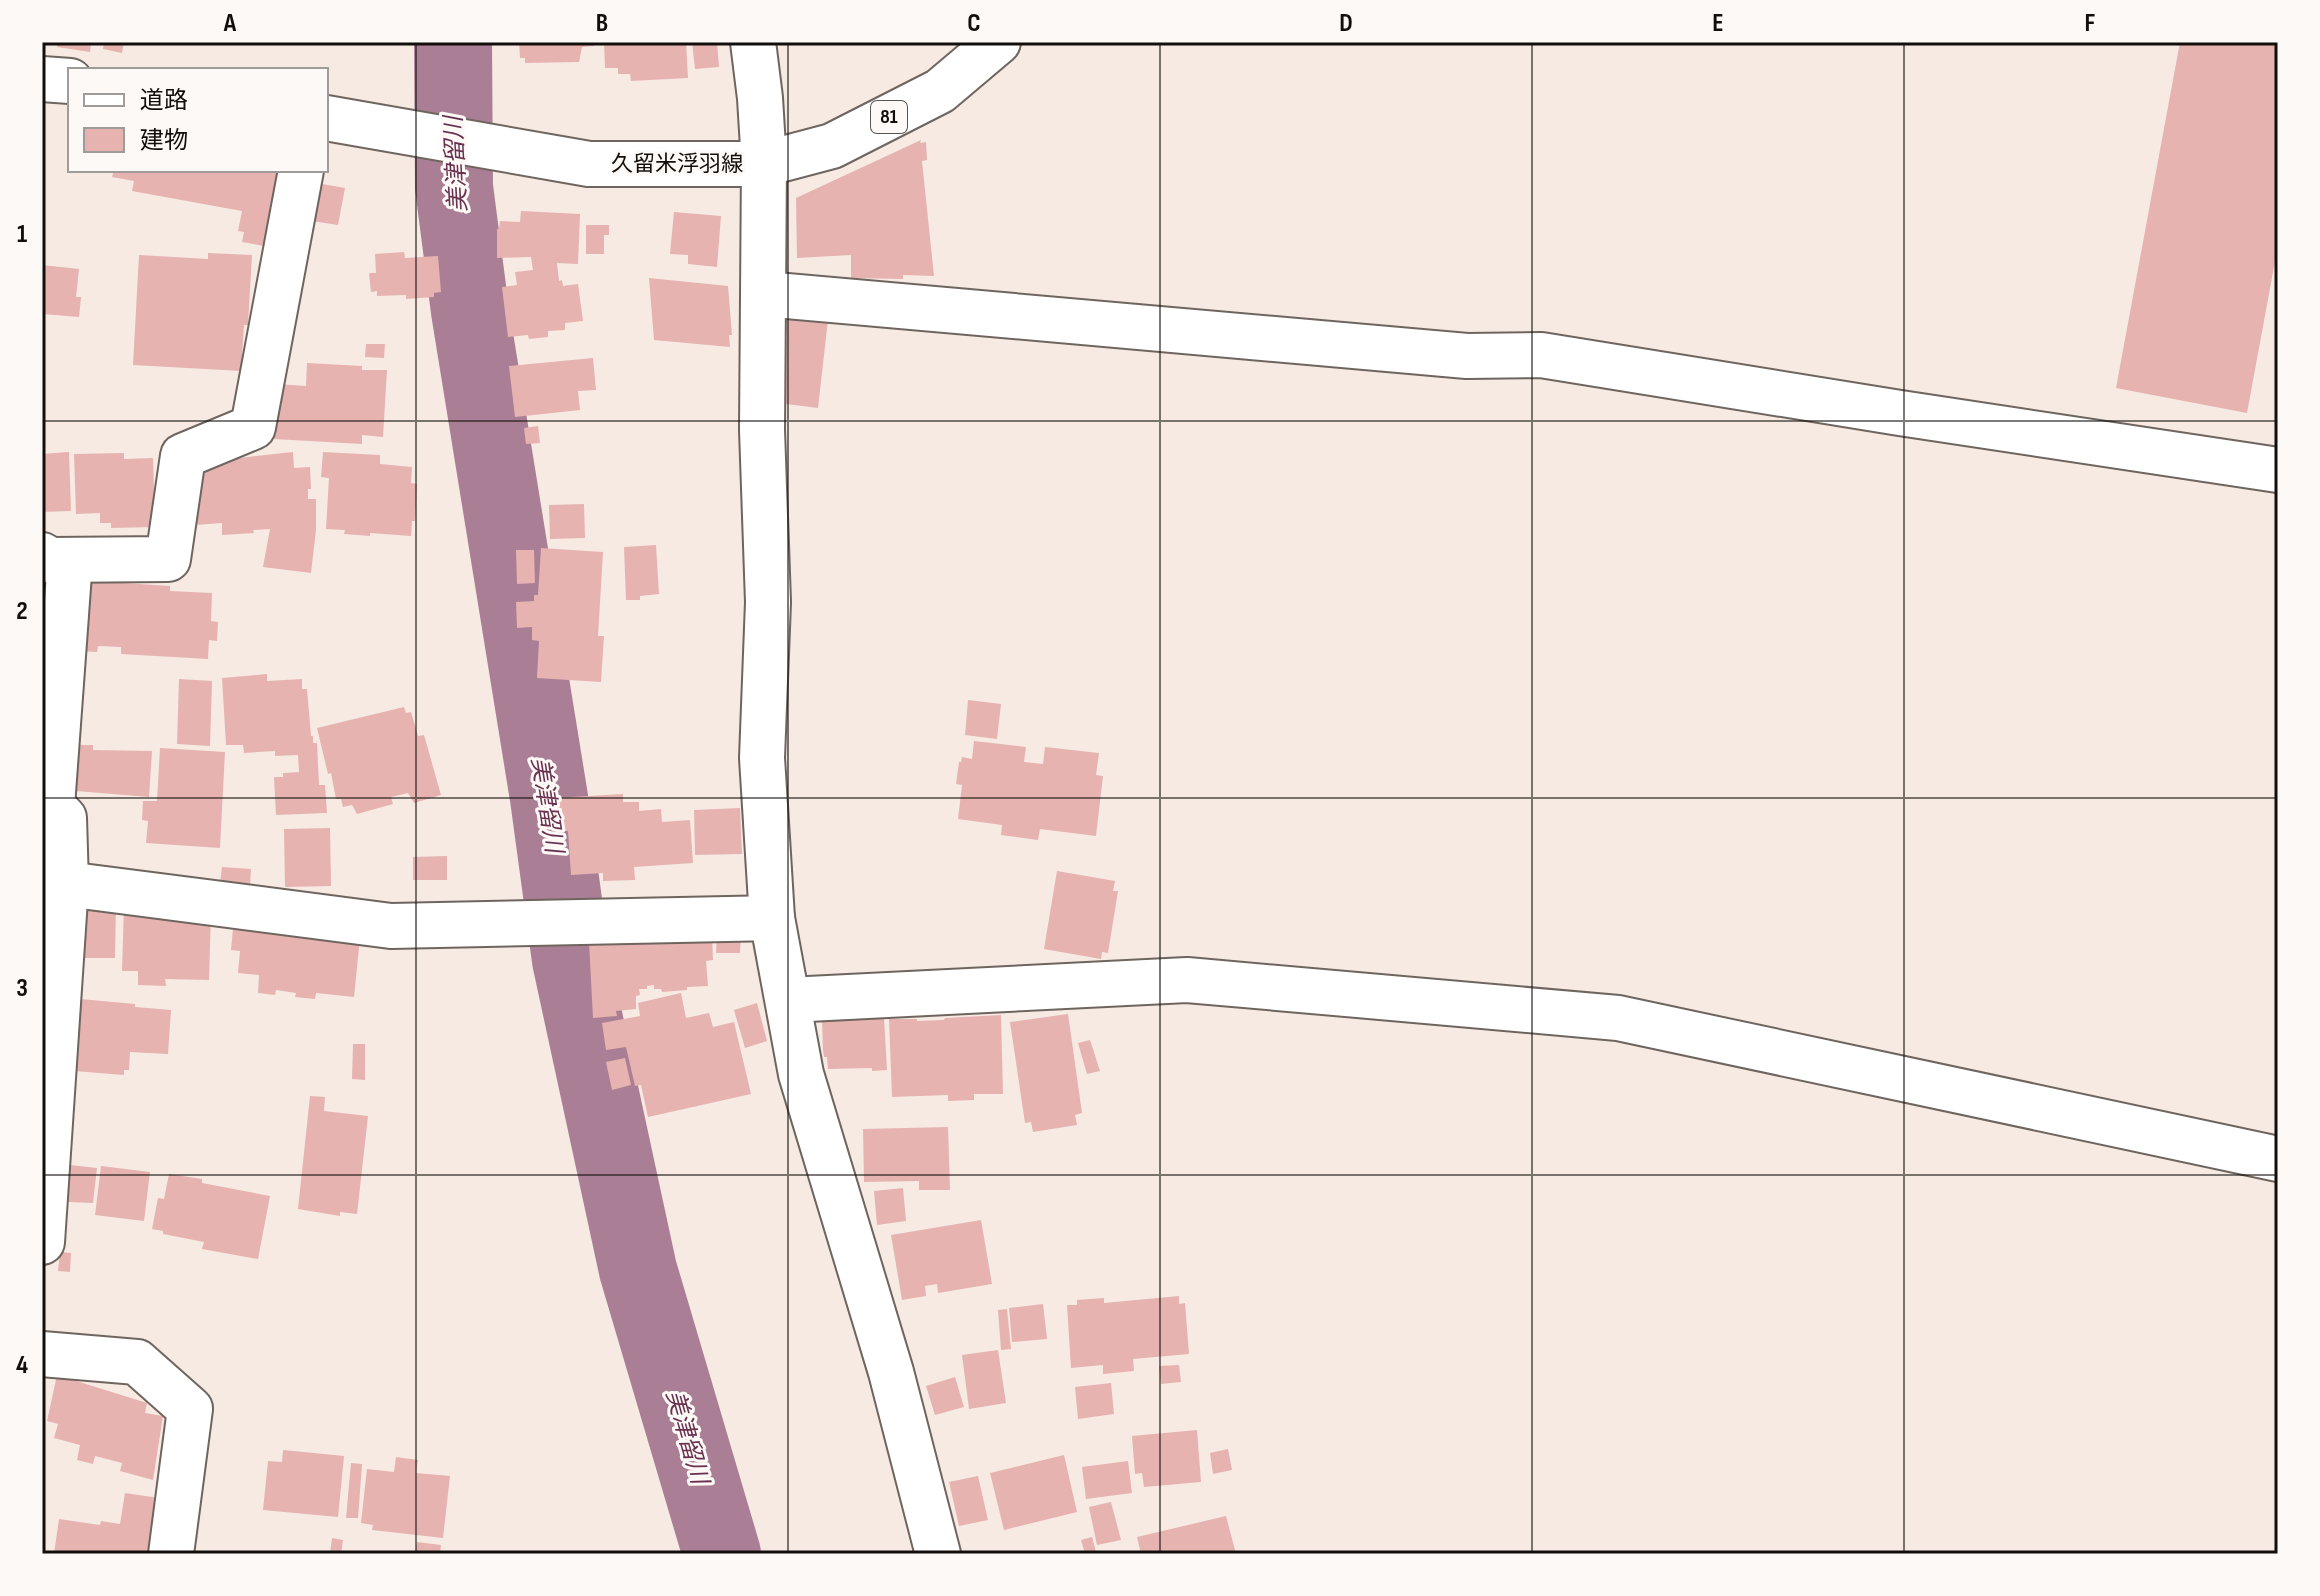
<svg xmlns="http://www.w3.org/2000/svg" width="2320" height="1596" viewBox="0 0 2320 1596" font-family="'Sofia Sans Condensed','Noto Sans JP',sans-serif">
	<style>
		.lines { fill: none; stroke-linecap: round; stroke-linejoin: round }
		.river { stroke: #aa7f95; stroke-width: 78 }
		.building { fill: #e6b3b1 }
		.minor-casing { stroke: #6f655f; stroke-width: 48 }
		.major-casing { stroke: #6f655f; stroke-width: 48 }
		.minor { stroke: #fff; stroke-width: 44 }
		.major { stroke: #fff; stroke-width: 44 }
		.grid { fill: none; stroke: #110e0b; stroke-width: 2; stroke-opacity: 0.55 }
		.labels { text-anchor: middle; dominant-baseline: central; stroke-width: 6; stroke-linejoin: round; paint-order: stroke }
		.shield { fill: #fdf9f6; stroke: #585452; stroke-width: 2 }
		.shield-label { font-size: 20px; font-weight: bold; fill: #110e0b }
		.street-label { font-size: 22px; fill: #110e0b; stroke: #fdf9f6 }
		.water-label { font-size: 24px; font-style: italic; fill: #693150; stroke: #fdf9f6 }
		.neatline { fill: none; stroke: #110e0b; stroke-width: 3 }
		.grid-label { font-size: 26px; text-anchor: middle; font-weight: bold; fill: #110e0b }
	</style>
	<rect width="100%" height="100%" fill="#f6eae3"/>
	<g class="lines">
		<path class="river" d="M453 42 454 187 470 311 549 798 571 960 638 1270 722 1554"/>
	</g>
	<g class="building">
		<path d="M58 42H91L90 52 57 47Z"/>
		<path d="M104 42H124L122 53 103 49Z"/>
		<path d="M519 42H593L594 46 582 47 579 62 525 63V58H520Z"/>
		<path d="M604 42H686L688 78 631 81 630 74H618V68H605Z"/>
		<path d="M692 42H717L719 67 695 69Z"/>
		<path d="M2180 42H2278V245L2247 413 2116 388Z"/>
		<path d="M921 140 920 143 926 142 927 160 922 161 934 276 903 275V279L851 278V255L797 258 796 198Z"/>
		<path d="M114 170H279L264 246 242 242 244 232 238 231 242 211 132 191 134 181 112 177Z"/>
		<path d="M311 182 345 188 338 225 305 220Z"/>
		<path d="M521 211 580 214 578 264 557 263 559 281 562 280 563 286 578 284 583 321 565 323V330L548 331V337L529 339 528 335 508 337 502 287 517 285 515 272 533 270 531 257 497 258V229H499L500 221 520 222Z"/>
		<path d="M674 212 721 216 717 267 688 264V255L670 254Z"/>
		<path d="M586 225H609V235H604V254H586Z"/>
		<path d="M404 252 405 258 438 256 441 292 434 293V297L406 299V295L377 296V291L371 292 369 273H376L375 254Z"/>
		<path d="M208 253 252 255 248 325H244L241 371 133 365 139 255 208 259Z"/>
		<path d="M42 265 79 269 76 297H81L79 317 42 314Z"/>
		<path d="M649 278 728 286 732 335H729L730 347 654 340Z"/>
		<path d="M786 298 830 302 818 408 779 403 787 335H782Z"/>
		<path d="M366 344H385L384 358 365 357Z"/>
		<path d="M593 358 596 390 578 391 580 410 515 417 509 366Z"/>
		<path d="M307 363 362 366V370H387L383 437 362 435V444L274 439 277 384 306 386Z"/>
		<path d="M538 426 540 443 526 444 524 428Z"/>
		<path d="M69 452 71 511 42 512V454Z"/>
		<path d="M293 452 294 468 310 467 311 489H308V499H316V530L311 573 263 567 270 529 253 530 254 533 222 535V523L195 525V466L239 456V458Z"/>
		<path d="M323 452 380 455V464L412 467 411 483 417 484 415 521H412L411 536 370 533V536L344 534 345 530 326 529 329 478 321 477Z"/>
		<path d="M124 453V459L153 458 155 527 111 528V523H100V513L76 514 74 454Z"/>
		<path d="M584 504 585 538 550 539 549 505Z"/>
		<path d="M656 545 659 594 640 596V600H626L624 547Z"/>
		<path d="M541 548 603 552 598 636H604L601 682 537 678 539 641 532 640V627L517 628 516 602 534 601V595H538Z"/>
		<path d="M516 550H534L535 583 517 584Z"/>
		<path d="M78 580 170 586V591L212 593 211 621 218 622 217 641 209 640 208 659 121 654V647L98 646 97 652 79 651Z"/>
		<path d="M267 674V681L302 679V689H307L311 736H313V743H317L319 785H325L327 813 276 815 274 777H283V773L299 772 298 755 275 756V751L244 753 243 745H226L222 678Z"/>
		<path d="M179 679 212 681 210 746 177 744Z"/>
		<path d="M968 700 1001 704 997 739 965 735Z"/>
		<path d="M404 707 406 713 411 712 418 736 424 735 441 795 414 803 408 793 391 797 393 804 357 814 352 805 343 807 341 799H336L331 773 328 774 317 728Z"/>
		<path d="M974 741 1026 747 1024 762 1043 764 1045 747 1099 753 1096 775 1103 776 1096 836 1040 829 1038 840 1001 835 1002 825 958 819 962 785 956 784 959 762H961L962 757 972 759Z"/>
		<path d="M71 745H93V750L152 751 149 797 76 791 70 778Z"/>
		<path d="M160 748 225 752 220 848 146 843 148 821 142 820 143 801H157Z"/>
		<path d="M623 794V802H639V811L661 809 662 822 690 820 693 863 634 867 635 880 603 881V873L571 875 568 831H560L554 798Z"/>
		<path d="M740 808 742 854 695 855 694 810Z"/>
		<path d="M330 828 331 886 285 887 284 829Z"/>
		<path d="M447 856V880H413V857Z"/>
		<path d="M222 867 251 869 250 886 220 883Z"/>
		<path d="M1057 871 1115 881 1113 891H1118L1108 953 1102 952 1101 959 1044 949Z"/>
		<path d="M85 902 116 903 115 958H84Z"/>
		<path d="M124 905 211 913 209 980 165 979 166 986 138 985V971H122Z"/>
		<path d="M234 917 361 928 354 997 316 993 315 999 295 997 296 993 276 990 275 995 258 993 259 975 238 973 240 951 231 950Z"/>
		<path d="M712 935 713 960 706 961 708 986 687 987V990L662 992 661 989H654V985L647 986V989H639L640 995 636 996V1009L616 1011 617 1016 593 1018 589 942 632 939V944Z"/>
		<path d="M717 935H741L740 953H716Z"/>
		<path d="M681 993 686 1018 709 1013 713 1027 734 1022 751 1094 648 1117 641 1085 635 1086 626 1047 606 1050 602 1023 640 1016 638 1003Z"/>
		<path d="M80 999 135 1004V1007L171 1010 168 1054 130 1052 129 1070H124V1075L74 1071Z"/>
		<path d="M757 1003 767 1041 745 1048 734 1010Z"/>
		<path d="M1068 1014 1082 1113 1075 1115 1077 1125 1033 1132 1031 1122 1025 1123 1010 1022Z"/>
		<path d="M1001 1015 1003 1094H974V1100L948 1101V1095L892 1097 889 1019H917V1021L944 1020 945 1018Z"/>
		<path d="M884 1018 887 1070 872 1071V1068L828 1069 827 1057H824L823 1050 822 1021Z"/>
		<path d="M1090 1040 1100 1071 1087 1074 1078 1043Z"/>
		<path d="M353 1044H365V1080L352 1079Z"/>
		<path d="M625 1058 631 1085 612 1090 606 1062Z"/>
		<path d="M310 1096 325 1097 324 1111 368 1116 357 1214 340 1212V1216L298 1209Z"/>
		<path d="M948 1127 950 1190H919V1181L864 1182 863 1129Z"/>
		<path d="M70 1165 97 1168 93 1203 68 1202Z"/>
		<path d="M101 1166 150 1172 144 1221 95 1215Z"/>
		<path d="M169 1174 202 1179V1183L270 1196 258 1259 202 1249 204 1242 163 1234V1231L152 1229 158 1198 164 1199Z"/>
		<path d="M903 1188 906 1221 877 1225 874 1191Z"/>
		<path d="M981 1220 992 1284 938 1293 937 1284 925 1286 926 1296 902 1300 891 1235Z"/>
		<path d="M60 1252 71 1253 70 1272 58 1271Z"/>
		<path d="M1179 1296V1304L1185 1303 1189 1354 1133 1359 1134 1371 1103 1374V1365L1071 1368 1067 1305H1077V1300L1104 1298V1303Z"/>
		<path d="M1043 1304 1047 1339 1012 1342 1009 1308Z"/>
		<path d="M1007 1309 1011 1349 1001 1350 998 1310Z"/>
		<path d="M998 1350 1006 1403 969 1409 962 1355Z"/>
		<path d="M1179 1365 1181 1382 1161 1384 1159 1366Z"/>
		<path d="M57 1375 147 1403 145 1413 163 1416 153 1480 120 1471 122 1463 95 1456 93 1464 77 1460 80 1445 54 1438 58 1424 47 1421Z"/>
		<path d="M955 1377 964 1407 935 1415 926 1386Z"/>
		<path d="M1111 1383 1114 1414 1078 1419 1075 1387Z"/>
		<path d="M1197 1430 1201 1482 1144 1487 1142 1473 1135 1474 1132 1436Z"/>
		<path d="M1228 1449 1232 1470 1213 1474 1210 1453Z"/>
		<path d="M283 1450 344 1456 338 1517 263 1510 268 1461 282 1462Z"/>
		<path d="M1064 1455 1077 1512 1004 1530 990 1473Z"/>
		<path d="M396 1457 418 1460 416 1473 450 1476 443 1538 372 1530 373 1525 361 1523 367 1469 394 1472Z"/>
		<path d="M1128 1461 1132 1493 1086 1499 1082 1467Z"/>
		<path d="M351 1463 362 1464 358 1518H346Z"/>
		<path d="M978 1476 988 1520 959 1526 949 1482Z"/>
		<path d="M125 1493 159 1498 150 1554H117L96 1551 95 1554H54L59 1519 100 1525 101 1521 120 1524Z"/>
		<path d="M1111 1502 1121 1540 1097 1545 1089 1507Z"/>
		<path d="M1226 1516 1236 1554H1141L1137 1537Z"/>
		<path d="M1092 1537 1096 1552 1085 1554 1081 1540Z"/>
		<path d="M332 1538 343 1540 341 1554H330Z"/>
		<path d="M417 1542 441 1545 440 1554H415Z"/>
	</g>
	<g class="lines">
		<g class="minor-casing">
			<g id="minor">
				<path d="M753 42 760 98 764 164 762 430 768 602 762 758 772 918 801 1074 891 1372 938 1554"/>
				<path d="M764 294 1467 356 1541 355 1900 413 2278 470"/>
				<path d="M42 555 50 560 168 559 183 456 253 427 301 170"/>
				<path d="M42 795 64 818 66 884 42 1242"/>
				<path d="M52 806 70 560"/>
				<path d="M66 884 391 926 772 918"/>
				<path d="M788 1000 1187 980 1618 1018 2278 1159"/>
				<path d="M42 1354 137 1362 190 1409 171 1554"/>
			</g>
		</g>
		<g class="major-casing">
			<g id="major">
				<path d="M42 79 70 81"/>
				<path d="M326 118 589 164H764L832 146 940 91 998 42"/>
			</g>
		</g>
		<use href="#minor" class="minor"/>
		<use href="#major" class="major"/>
	</g>
	<path class="grid" d="M416 42V1554M788 42V1554M1160 42V1554M1532 42V1554M1904 42V1554M42 421H2278M42 798H2278M42 1175H2278"/>
	<g class="labels">
		<rect class="shield" x="871" y="101" width="36" height="32" rx="6"/>
		<g class="shield-label">
			<text x="889" y="117">81</text>
		</g>
		<g class="street-label">
			<text x="677" y="164">久留米浮羽線</text>
		</g>
		<g class="water-label">
			<text transform="translate(456 164) rotate(-93)">美津留川</text>
			<text transform="translate(547 805) rotate(81)">美津留川</text>
			<text transform="translate(687 1437) rotate(74)">美津留川</text>
		</g>
	</g>
	<rect width="2320" height="1596" fill="none" stroke="#fdf9f6" stroke-width="88"/>
	<rect x="68" y="68" width="260" height="104" fill="#fdf9f6" stroke="#9f9b98" stroke-width="2"/>
	<rect x="84" y="94" width="40" height="12" fill="#ffffff" stroke="#9f9b98" stroke-width="2"/>
	<text x="140" y="108" font-size="24" fill="#110e0b">道路</text>
	<rect x="84" y="128" width="40" height="24" fill="#e6b3b1" stroke="#9f9b98" stroke-width="2"/>
	<text x="140" y="148" font-size="24" fill="#110e0b">建物</text>
	<rect x="44" y="44" width="2232" height="1508" class="neatline"/>
	<g class="grid-label">
		<text x="230" y="31">A</text>
		<text x="602" y="31">B</text>
		<text x="974" y="31">C</text>
		<text x="1346" y="31">D</text>
		<text x="1718" y="31">E</text>
		<text x="2090" y="31">F</text>
		<text x="22" y="242">1</text>
		<text x="22" y="619">2</text>
		<text x="22" y="996">3</text>
		<text x="22" y="1373">4</text>
	</g>
</svg>
